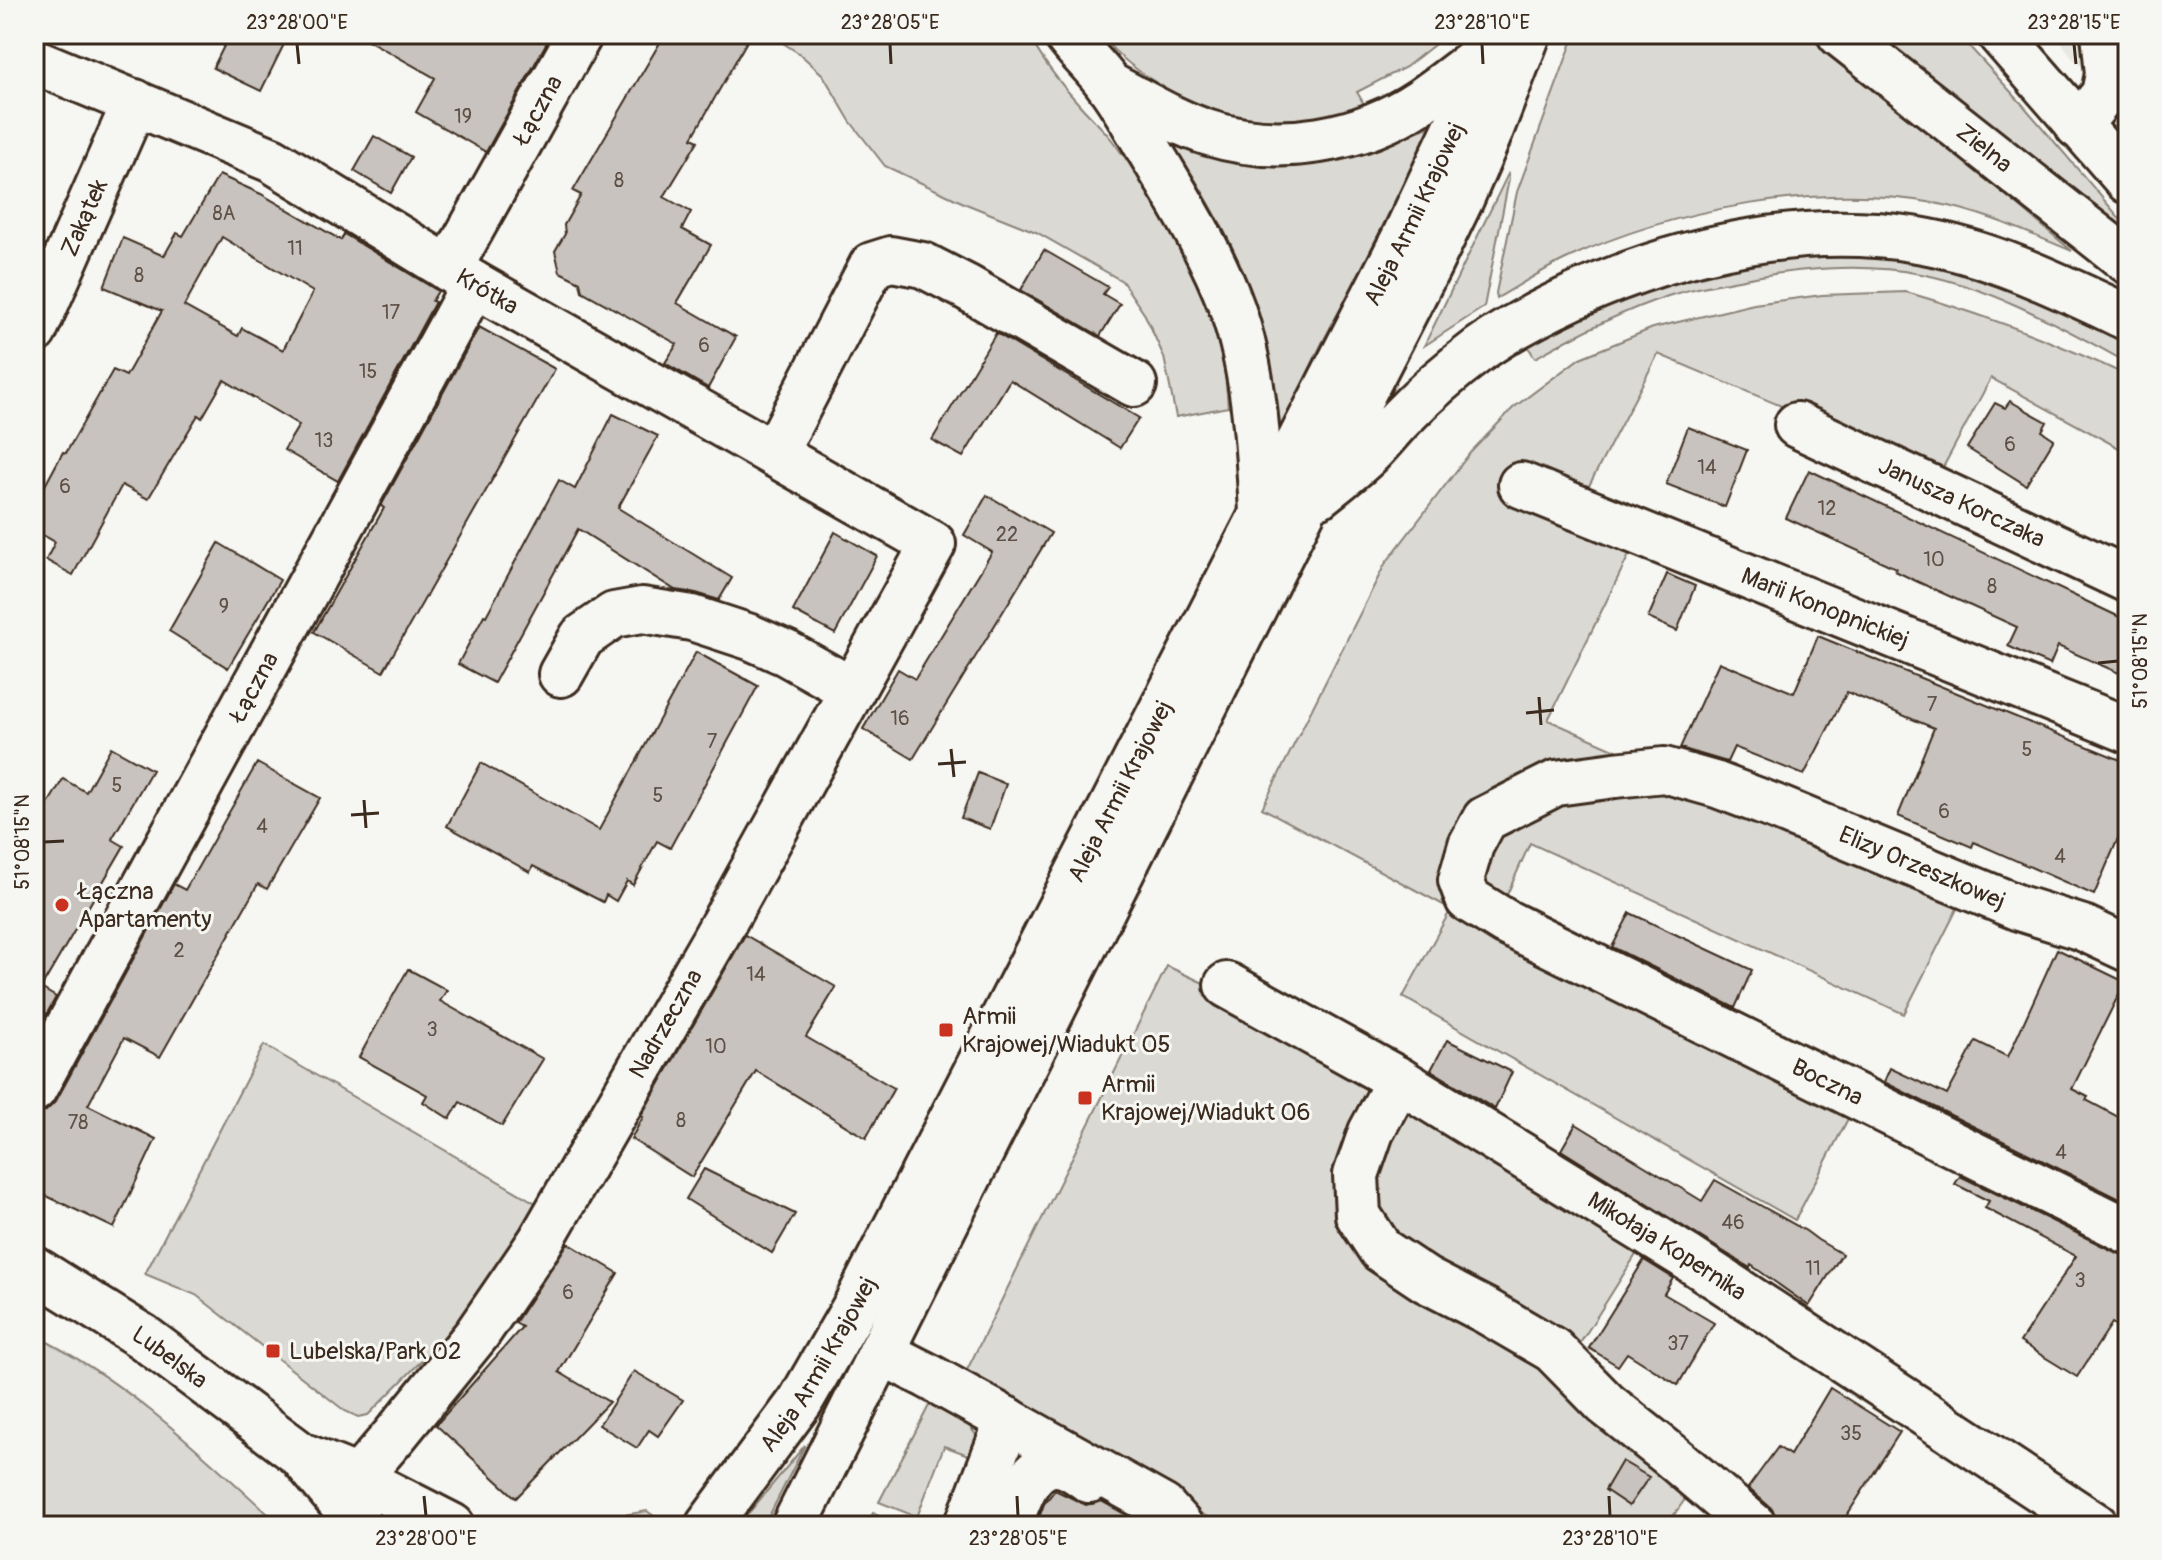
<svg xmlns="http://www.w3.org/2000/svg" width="2162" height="1560" viewBox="0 0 2162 1560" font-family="Pangolin,sans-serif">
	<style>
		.built { fill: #e8e7e2 }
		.green { fill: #dad9d3; stroke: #8a8278; stroke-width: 2 }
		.building { fill: #c8c3be; stroke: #3b2a1e; stroke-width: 2; fill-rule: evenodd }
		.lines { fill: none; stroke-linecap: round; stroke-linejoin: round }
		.minor-casing { stroke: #3b2a1e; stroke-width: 50 }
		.major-casing { stroke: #3b2a1e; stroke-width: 50 }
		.minor { stroke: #f6f6f2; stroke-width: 44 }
		.major { stroke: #f6f6f2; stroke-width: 44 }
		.ticks { fill: none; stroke: #3b2a1e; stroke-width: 3 }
		.poi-dot { fill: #c8321e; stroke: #f6f6f2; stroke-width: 3 }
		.labels { text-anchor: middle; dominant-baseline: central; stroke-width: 6; stroke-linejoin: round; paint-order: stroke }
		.number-label { font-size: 20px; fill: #5e5046 }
		.street-label { font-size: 24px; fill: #3b2a1e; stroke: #f6f6f2 }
		.poi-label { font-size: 24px; fill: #3b2a1e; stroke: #f6f6f2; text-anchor: start }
		.neatline { fill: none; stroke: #3b2a1e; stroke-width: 3 }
		.ticks-label { font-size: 20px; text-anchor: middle; fill: #3b2a1e }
	</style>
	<rect width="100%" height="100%" fill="#f6f6f2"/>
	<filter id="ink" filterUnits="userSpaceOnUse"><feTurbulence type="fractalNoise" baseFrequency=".0125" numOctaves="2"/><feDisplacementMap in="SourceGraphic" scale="16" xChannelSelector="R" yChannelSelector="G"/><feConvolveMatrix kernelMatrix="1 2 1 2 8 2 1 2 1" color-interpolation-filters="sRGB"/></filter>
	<g filter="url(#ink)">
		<path class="built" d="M2056 34H2128V101L2073 59Z"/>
		<g class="green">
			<path d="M769 34H1028C1041 59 1059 82 1078 103 1089 116 1102 127 1112 140 1161 205 1206 283 1223 364 1226 378 1227 393 1228 407L1176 417 1164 357 1145 315 1122 281 1036 232 966 204 885 166 850 121 823 75 800 54Z"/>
			<path d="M1100 34H1448L1406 67 1357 92 1365 106C1313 123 1258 129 1206 109 1194 105 1183 98 1172 92 1145 77 1119 59 1100 34Z"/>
			<path d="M1575 34H1805L1961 157 2072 251C2028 233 1981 211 1934 203 1819 182 1671 209 1566 259 1542 270 1520 285 1497 298L1496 293 1517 192Z"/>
			<path d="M1877 34H1958L2023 105 2128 228V238Z"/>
			<path d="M1432 126 1356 280 1322 343 1278 435C1273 400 1270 364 1262 330 1246 262 1209 200 1171 141 1198 148 1226 159 1254 163 1316 172 1375 146 1432 126Z"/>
			<path d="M1508 174 1509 179 1484 307 1424 346Z"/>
			<path d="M1903 253 2058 303 2128 340V363C2062 327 1996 289 1921 274 1858 262 1795 269 1733 281 1711 285 1689 289 1668 296 1622 311 1577 334 1535 358L1527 345 1610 299 1767 256Z"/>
			<path d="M1906 292C1983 314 2056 342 2128 376V453L1991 378 1940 473 1658 354 1569 524 1631 551 1548 720 1637 759 1552 771 1450 868 1852 1111 1795 1220 1403 997 1451 909 1262 808 1385 564 1470 453 1513 408 1580 358 1653 328 1754 304 1822 295Z"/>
			<path d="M1660 779 1962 899 1904 1014 1530 843 1502 906 1479 891 1482 848 1559 794Z"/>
			<path d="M1167 966 1212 987 1642 1245 1562 1372 1691 1491 1666 1526H1223L964 1376Z"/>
			<path d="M264 1045 539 1205 455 1327 368 1415 358 1417 345 1411 196 1295 145 1274Z"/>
			<path d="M34 1335C128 1381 205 1456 281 1526H34Z"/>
			<path d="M935 1394 970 1427 979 1439V1459L944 1446 917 1517 879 1502Z"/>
			<path d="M805 1445 764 1526H738Z"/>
			<path d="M647 1511 668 1526H559Z"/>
			<path d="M873 1513 904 1526H866Z"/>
		</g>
		<g class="building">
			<path d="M230 34H289L261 91 213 68Z"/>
			<path d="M357 34H533L547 42 486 152 416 112 435 78Z"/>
			<path d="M665 34H751L692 138 698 141 664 197 691 212 682 229 711 245 677 303 736 337 708 388 665 363 677 344 582 291 580 282 560 272 555 251 565 234 564 225 581 195 573 191Z"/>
			<path d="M374 136 411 157 391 193 354 171Z"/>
			<path d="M219 175 261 194 341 240 344 234 349 237 438 291 432 301 435 302 338 481 284 450 299 425 224 380 202 418 198 415 148 499 122 485 73 575 46 560 55 542 34 530V506L63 452 66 453 113 370 126 376 162 311 104 287 123 238 164 256 177 233 183 236ZM222 237 313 292 283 350 242 328 238 336 184 306Z"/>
			<path d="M1044 250 1108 287 1103 294 1120 304 1100 336 1021 290Z"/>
			<path d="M479 327 555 369 383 672 314 632 384 508 381 506Z"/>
			<path d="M996 333 1139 418 1120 448 1010 380 963 457 932 440Z"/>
			<path d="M2010 401 2047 422 2042 431 2054 439 2026 485 1967 448 1995 403 2005 408Z"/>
			<path d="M613 414 658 436 618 508 732 578 719 600 696 593 675 590 578 529 494 683 458 664 484 615 486 616 559 480 575 489Z"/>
			<path d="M1688 427 1747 450 1725 507 1666 484Z"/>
			<path d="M1809 470 2128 621V677L2058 646 2050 665 2029 656 2008 646 2017 627 1916 581 1895 571 1896 568 1786 518Z"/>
			<path d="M987 495 1051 533 913 759 863 729 898 669 915 679 992 552 964 535Z"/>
			<path d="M835 532 877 556 835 634 793 611Z"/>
			<path d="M219 543 280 580 228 668 169 631Z"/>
			<path d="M1667 574 1695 586 1677 631 1648 618Z"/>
			<path d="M1818 636 2128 763V815L2094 895 1974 842 1972 847 1898 816 1934 728 1847 692 1804 775 1734 747 1727 762 1680 748 1719 662 1794 693Z"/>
			<path d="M696 652 758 686 670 848 657 841 633 885 627 881 616 901 606 895 603 902 533 866 530 872 447 826 481 763 599 830Z"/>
			<path d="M111 747 152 770 112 839 124 846 41 988 56 997 34 1037V827L63 779 86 792Z"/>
			<path d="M257 763 320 798 267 889 258 884 160 1057 124 1038 88 1105 156 1139 114 1228 34 1190V1114L46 1111 56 1101 174 884 185 890Z"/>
			<path d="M978 773 1006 784 990 829 961 818Z"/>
			<path d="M1630 913 1752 970 1735 1008 1612 947Z"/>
			<path d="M745 935 836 987 806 1037 894 1088 866 1138 756 1071 692 1177 631 1139 643 1117 641 1116Z"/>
			<path d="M2057 949 2125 982 2072 1089 2088 1097 2086 1100 2128 1122V1203L1884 1082 1890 1068 1947 1095 1976 1041 2008 1057Z"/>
			<path d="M408 969 447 990 440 1001 543 1059 502 1126 460 1102 450 1119 423 1102 427 1095 359 1057Z"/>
			<path d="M1447 1040 1512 1072 1495 1109 1431 1070Z"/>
			<path d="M1576 1124 1702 1201 1715 1180 1806 1231 1818 1240 1842 1254 1809 1306 1751 1265 1750 1268 1561 1150Z"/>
			<path d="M704 1169 795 1214 772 1253 686 1199Z"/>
			<path d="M1960 1176 2117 1253 2128 1256V1332L2112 1323 2077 1377 2020 1342 2076 1256 1985 1208 1989 1201 1955 1184Z"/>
			<path d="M568 1243 618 1273 559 1372 609 1402 516 1498 436 1425 522 1327 515 1323Z"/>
			<path d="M1644 1260 1673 1278 1664 1294 1714 1323 1678 1385 1627 1353 1618 1366 1589 1348Z"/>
			<path d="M634 1371 683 1400 658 1436 649 1430 637 1448 599 1425Z"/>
			<path d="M1830 1388 1900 1432 1840 1526H1778L1777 1517 1771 1508 1748 1488 1778 1447 1790 1455Z"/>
			<path d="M1622 1461 1649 1477 1629 1506 1605 1490Z"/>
			<path d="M1055 1490 1086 1505 1101 1501 1146 1526H1036L1044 1504Z"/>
		</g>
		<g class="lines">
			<g class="minor-casing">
				<g id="minor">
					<path id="s1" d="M1840 34 2128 261"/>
					<path id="s2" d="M34 61 272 160 474 284 933 544 714 940 540 1242 477 1334 395 1435 358 1478"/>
					<path d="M2078 126 2104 94 2108 74 2104 34"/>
					<path id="s3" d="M449 269 580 34"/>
					<path id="s4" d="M34 331 135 102"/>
					<path id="s5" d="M1797 425 2128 580"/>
					<path d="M774 454 872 265 891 259 923 265 966 287 1134 384"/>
					<path id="s6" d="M1521 485 2128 730"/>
					<path d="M561 674 582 637 614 615 642 610 692 618 750 637 786 653 852 690"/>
					<path id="s7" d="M2128 949 2083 928 2019 908 1775 807 1717 785 1664 770 1615 775 1556 783 1485 819 1471 845 1461 880 1468 899 1505 922 2128 1231"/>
					<path id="s8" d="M1227 985 1399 1080 1685 1256 2096 1526"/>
					<path d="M1399 1080 1371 1132 1356 1175 1358 1215 1381 1250 1426 1280 1486 1311 1553 1350 1606 1404 1669 1454 1754 1526"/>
					<path id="s9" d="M34 1089 474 284"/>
					<path d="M881 1352 928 1376 1163 1507 1180 1526"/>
					<path d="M967 1526 1008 1420"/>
					<path d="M1009 1526C1018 1502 1030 1454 1066 1466 1074 1469 1082 1475 1089 1480"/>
				</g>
			</g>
			<g class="major-casing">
				<g id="major">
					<path d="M1066 34C1079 52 1096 67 1109 85 1127 109 1141 137 1157 163 1185 210 1213 256 1232 308 1255 373 1258 443 1262 512"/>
					<path d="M2000 34 2128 181"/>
					<path d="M1109 85C1142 102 1174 122 1209 133 1280 155 1361 141 1422 100 1444 85 1465 68 1486 52"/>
					<path d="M1318 496C1334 483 1350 471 1365 457 1378 445 1389 430 1402 417 1426 392 1453 369 1480 349 1509 328 1543 311 1575 296 1681 248 1802 221 1918 240 1991 252 2062 287 2128 318"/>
					<path id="s10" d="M34 1269 143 1337 300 1454 360 1526"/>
					<path d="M306 1457 358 1478 452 1526"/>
					<path id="s11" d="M708 1526 800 1402 856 1305 1404 238 1461 117 1493 34"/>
					<path d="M794 1526 1304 508 1429 265 1461 199 1488 137 1528 34"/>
				</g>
			</g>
			<use href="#minor" class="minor"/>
			<use href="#major" class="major"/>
		</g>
	</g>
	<path class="ticks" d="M297 44 299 64M890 44 891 64M1482 44 1483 64M2074 44 2076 64M2098 663 2118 661M1539 697 1541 725M1526 713 1554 710M951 749 954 777M938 764 966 762M364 800 366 828M351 815 379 813M44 842 64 841M424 1496 426 1516M1017 1496 1018 1516M1609 1496 1610 1516"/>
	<g class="poi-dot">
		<circle cx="62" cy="905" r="8"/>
		<rect x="938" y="1022" width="16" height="16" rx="4"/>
		<rect x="1077" y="1090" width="16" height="16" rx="4"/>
		<rect x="265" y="1343" width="16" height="16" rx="4"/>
	</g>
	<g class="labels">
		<g class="number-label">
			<text x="463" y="116">19</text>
			<text x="619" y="180">8</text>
			<text x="224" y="213">8A</text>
			<text x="295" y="248">11</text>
			<text x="139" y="275">8</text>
			<text x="391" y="312">17</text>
			<text x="704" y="345">6</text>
			<text x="368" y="371">15</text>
			<text x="324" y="440">13</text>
			<text x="2010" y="444">6</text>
			<text x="1707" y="467">14</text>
			<text x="65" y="486">6</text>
			<text x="1827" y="508">12</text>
			<text x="1007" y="534">22</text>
			<text x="1934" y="559">10</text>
			<text x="1992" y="586">8</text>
			<text x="224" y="606">9</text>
			<text x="1932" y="704">7</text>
			<text x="900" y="718">16</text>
			<text x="712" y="741">7</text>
			<text x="2027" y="749">5</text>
			<text x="117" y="785">5</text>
			<text x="658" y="795">5</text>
			<text x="1944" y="811">6</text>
			<text x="262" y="826">4</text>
			<text x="2060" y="856">4</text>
			<text x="179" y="950">2</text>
			<text x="756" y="974">14</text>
			<text x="432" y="1029">3</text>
			<text x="716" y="1046">10</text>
			<text x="681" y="1120">8</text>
			<text x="78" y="1122">78</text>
			<text x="2061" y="1152">4</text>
			<text x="1733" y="1222">46</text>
			<text x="1813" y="1268">11</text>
			<text x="2080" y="1280">3</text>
			<text x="568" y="1292">6</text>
			<text x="1678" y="1343">37</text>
			<text x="1851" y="1433">35</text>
		</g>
		<g class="street-label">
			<text stroke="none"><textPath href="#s3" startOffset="182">Łączna</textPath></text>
			<text stroke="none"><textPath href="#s1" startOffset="184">Zielna</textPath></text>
			<text stroke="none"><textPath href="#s11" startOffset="1492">Aleja Armii Krajowej</textPath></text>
			<text stroke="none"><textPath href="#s4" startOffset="124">Zakątek</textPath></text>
			<text stroke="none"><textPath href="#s2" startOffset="510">Krótka</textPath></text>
			<text stroke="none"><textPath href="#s5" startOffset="182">Janusza Korczaka</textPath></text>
			<text stroke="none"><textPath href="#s6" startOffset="328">Marii Konopnickiej</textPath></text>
			<text stroke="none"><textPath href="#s9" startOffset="458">Łączna</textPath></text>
			<text stroke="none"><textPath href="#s11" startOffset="844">Aleja Armii Krajowej</textPath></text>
			<text transform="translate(1922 868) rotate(23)">Elizy Orzeszkowej</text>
			<text transform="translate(666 1024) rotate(-60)">Nadrzeczna</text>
			<text stroke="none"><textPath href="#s7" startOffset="1176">Boczna</textPath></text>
			<text stroke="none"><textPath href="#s8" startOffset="512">Mikołaja Kopernika</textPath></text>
			<text stroke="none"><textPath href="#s10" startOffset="162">Lubelska</textPath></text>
			<text stroke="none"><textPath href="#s11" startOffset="196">Aleja Armii Krajowej</textPath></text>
		</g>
		<g class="poi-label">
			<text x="78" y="891">Łączna<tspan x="78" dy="28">Apartamenty</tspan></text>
			<text x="962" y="1016">Armii<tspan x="962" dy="28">Krajowej/Wiadukt 05</tspan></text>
			<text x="1101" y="1084">Armii<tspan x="1101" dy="28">Krajowej/Wiadukt 06</tspan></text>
			<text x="289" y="1351">Lubelska/Park 02</text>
		</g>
	</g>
	<rect width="2162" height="1560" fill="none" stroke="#f6f6f2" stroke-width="88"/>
	<rect x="44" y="44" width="2074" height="1472" class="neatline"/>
	<g class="ticks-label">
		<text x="297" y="29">23°28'00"E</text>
		<text x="890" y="29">23°28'05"E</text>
		<text x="1482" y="29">23°28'10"E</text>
		<text x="2074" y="29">23°28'15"E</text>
		<text transform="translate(2140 661) rotate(-90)" y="7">51°08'15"N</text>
		<text transform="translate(22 842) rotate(-90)" y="7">51°08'15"N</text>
		<text x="426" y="1545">23°28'00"E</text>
		<text x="1018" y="1545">23°28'05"E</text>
		<text x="1610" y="1545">23°28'10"E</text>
	</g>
</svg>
